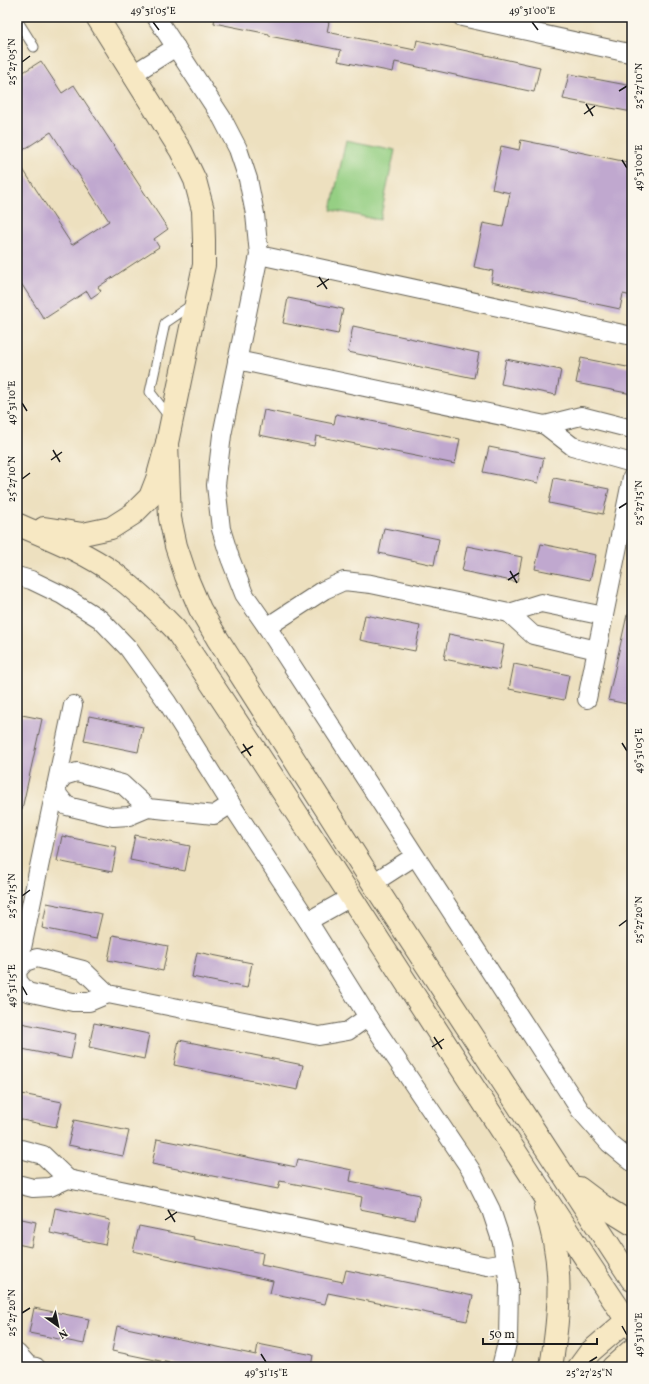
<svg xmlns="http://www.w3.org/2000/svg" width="649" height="1384" viewBox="0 0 649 1384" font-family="Vollkorn,serif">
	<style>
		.green { fill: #95cf83; stroke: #587650 }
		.building { fill: #c0a8cf }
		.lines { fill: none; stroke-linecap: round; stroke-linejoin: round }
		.lane-casing { stroke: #656155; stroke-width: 11 }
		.street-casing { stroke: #656155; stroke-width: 20 }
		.secondary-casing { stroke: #656155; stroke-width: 24 }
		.lane { stroke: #fff; stroke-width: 9 }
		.street { stroke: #fff; stroke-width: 18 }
		.secondary { stroke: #f7e8c3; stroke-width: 22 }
		.ticks { fill: none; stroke: #1c1c1c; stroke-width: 1.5 }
		.neatline { fill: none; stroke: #1c1c1c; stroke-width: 1.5 }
		.ticks-label { font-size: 10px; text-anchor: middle; fill: #1c1c1c }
	</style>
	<rect width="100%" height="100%" fill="#fbf7ec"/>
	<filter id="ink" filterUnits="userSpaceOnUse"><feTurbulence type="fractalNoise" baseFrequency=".025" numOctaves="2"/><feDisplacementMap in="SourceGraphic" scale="8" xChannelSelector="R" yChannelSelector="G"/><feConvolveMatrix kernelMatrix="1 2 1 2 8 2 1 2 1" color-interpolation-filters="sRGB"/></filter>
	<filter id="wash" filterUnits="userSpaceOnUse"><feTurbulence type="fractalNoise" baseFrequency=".012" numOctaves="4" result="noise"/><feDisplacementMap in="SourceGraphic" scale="16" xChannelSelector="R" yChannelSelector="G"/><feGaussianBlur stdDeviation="0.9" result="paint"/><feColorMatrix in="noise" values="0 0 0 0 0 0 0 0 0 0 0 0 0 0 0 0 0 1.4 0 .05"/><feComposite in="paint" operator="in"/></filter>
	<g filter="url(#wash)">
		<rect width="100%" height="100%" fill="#ede0bf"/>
		<path class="green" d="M346 140 395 150 380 220 331 210Z"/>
		<g id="blocks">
			<g class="building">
				<path d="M215 17H306L329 22 327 32 415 50 417 40 540 67 534 92 395 62 393 72 338 61 341 50 269 36V34L214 23Z"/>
				<path d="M41 61 62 93 74 85 168 229 154 239 159 247 98 287 101 291 91 298 87 291 44 319 17 277V160L72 245 109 221 51 132 17 154V76Z"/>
				<path d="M569 74 632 86V112L563 99Z"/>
				<path d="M521 140 632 163V296L623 294 620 309 491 282 493 271 474 267 483 223 503 227 506 212 510 193 492 189 501 146 519 150Z"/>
				<path d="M288 298 343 309 338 334 283 323Z"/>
				<path d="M353 326 479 353 474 378 348 352Z"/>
				<path d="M581 358 632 368V394L576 383Z"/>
				<path d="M506 359 561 370 556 395 501 384Z"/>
				<path d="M264 410 334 424 336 414 460 439 455 464 316 436 314 446 259 435Z"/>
				<path d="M489 447 544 458 538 483 483 472Z"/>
				<path d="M554 478 609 489 603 514 549 503Z"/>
				<path d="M384 528 439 539 434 565 379 553Z"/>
				<path d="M541 544 596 555 590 580 535 569Z"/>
				<path d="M467 546 522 557 517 582 462 571Z"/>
				<path d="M365 615 420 626 415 651 360 640Z"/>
				<path d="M627 615H632V705L608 700Z"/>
				<path d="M449 634 504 645 499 670 444 659Z"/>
				<path d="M514 664 569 675 564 700 509 689Z"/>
				<path d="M17 714 42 719 22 809 17 808Z"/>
				<path d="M89 716 143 727 138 752 84 741Z"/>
				<path d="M135 835 190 846 185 871 130 860Z"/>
				<path d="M62 836 117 847 112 872 57 861Z"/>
				<path d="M47 903 102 914 96 939 42 928Z"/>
				<path d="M113 935 168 946 163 971 108 960Z"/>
				<path d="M197 952 252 963 247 988 192 977Z"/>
				<path d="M21 1023 76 1034 71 1059 17 1048V1041Z"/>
				<path d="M94 1023 149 1034 144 1059 89 1047Z"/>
				<path d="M179 1040 303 1065 298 1090 174 1065Z"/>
				<path d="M17 1093 62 1102 56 1127 17 1119Z"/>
				<path d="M74 1120 129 1131 123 1156 68 1145Z"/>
				<path d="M157 1139 296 1167 298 1159 352 1170 350 1181 420 1195 415 1220 360 1209 362 1197 280 1181 278 1189 152 1164Z"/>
				<path d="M55 1208 110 1220 105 1245 50 1233Z"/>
				<path d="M17 1218 36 1222 31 1247 17 1244Z"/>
				<path d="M139 1226 194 1237 193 1239 263 1253 261 1265 343 1282 346 1270 473 1296 467 1321 328 1293 325 1304 270 1293 273 1281 133 1251Z"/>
				<path d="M34 1308 89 1319 84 1344 29 1333Z"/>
				<path d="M117 1326 256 1355 258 1344 313 1355 311 1367H189L112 1351Z"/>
			</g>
		</g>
	</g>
	<g filter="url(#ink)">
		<use href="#blocks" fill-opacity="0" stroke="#656155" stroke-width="1"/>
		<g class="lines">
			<g class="lane-casing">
				<g id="lane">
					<path d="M17 20 34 47"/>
					<path d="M170 418 150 392 165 323 193 304"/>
				</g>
			</g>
			<g class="street-casing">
				<g id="street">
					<path d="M156 17 222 118 238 149 248 179 255 214 259 255 222 435 216 485 221 529 230 558 244 594 267 627 580 1110 609 1143 632 1162"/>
					<path d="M462 17 629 53"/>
					<path d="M133 74 176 47"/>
					<path d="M259 255 632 336"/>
					<path d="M237 360 545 425"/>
					<path d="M632 429 581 416 545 425 572 446 632 463"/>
					<path d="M17 576 31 580 62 595 100 619 128 648 167 702 231 804 308 921 368 1017 471 1170 491 1210 502 1243 509 1284 508 1339 501 1367"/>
					<path d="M267 627 324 590 344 581 371 584 509 613"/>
					<path d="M597 650 533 635 509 613 541 603 604 616"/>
					<path d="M587 699 632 477"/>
					<path d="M148 808 122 784 77 772 64 776 56 786 58 795 67 806 113 817 129 816 148 808 214 815 231 804"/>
					<path d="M373 883 415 856"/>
					<path d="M308 921 351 897"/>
					<path d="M17 972 73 705"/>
					<path d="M108 994 83 970 37 958 25 962 17 971 18 981 27 992 73 1002H89L108 994 319 1036 348 1031 368 1017"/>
					<path d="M17 1148 43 1155 68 1179"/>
					<path d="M17 1184 33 1188 50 1187 68 1179 487 1266 505 1263"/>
					<path d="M17 1353 29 1366 36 1367"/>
				</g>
			</g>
			<g class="secondary-casing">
				<g id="secondary">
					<path d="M167 443 170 518 176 546 186 576 200 609 217 638 373 883 632 1280"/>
					<path d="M19 525C51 539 85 552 114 573 136 590 156 609 175 629 331 860 476 1097 632 1328"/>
					<path d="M44 528 83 534 111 528 133 514 150 497 157 479 167 443 204 265V240L203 210 195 180 181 151 97 17"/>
					<path d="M579 1188 603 1206 632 1224"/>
					<path d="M545 1209C564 1261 560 1313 551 1367"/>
					<path d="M579 1367 590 1352 632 1316"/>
					<path d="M613 1367 632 1350"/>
				</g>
			</g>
			<use href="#lane" class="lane"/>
			<use href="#street" class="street"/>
			<use href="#secondary" class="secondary"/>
		</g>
	</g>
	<path class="ticks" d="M153 22 159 30M532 22 538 30M22 62 30 56M619 91 627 86M586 104 593 116M584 114 595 106M622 160 627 168M319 277 327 289M317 287 329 279M22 403 27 411M53 450 60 462M51 460 62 452M22 479 30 473M619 508 627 503M510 571 517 583M508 580 519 573M622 743 627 751M243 744 251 756M241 753 253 746M22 896 30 890M619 926 627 920M22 986 27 995M434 1037 442 1049M432 1047 444 1039M168 1210 175 1222M165 1220 177 1212M22 1313 30 1308M622 1326 627 1335M261 1354 266 1362M589 1362 597 1357"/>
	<rect width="649" height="1384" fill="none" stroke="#fbf7ec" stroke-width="44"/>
	<g transform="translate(58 1326) rotate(147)" stroke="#fbf7ec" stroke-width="3" paint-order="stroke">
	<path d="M0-3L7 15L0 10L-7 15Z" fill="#1c1c1c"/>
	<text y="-6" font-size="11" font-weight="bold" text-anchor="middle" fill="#1c1c1c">N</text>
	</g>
	<path d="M483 1338v6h114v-6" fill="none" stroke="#1c1c1c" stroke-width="2"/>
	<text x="489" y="1338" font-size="12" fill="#1c1c1c" stroke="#fbf7ec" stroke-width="3" paint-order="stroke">50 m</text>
	<rect x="22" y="22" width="605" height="1340" class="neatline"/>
	<g class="ticks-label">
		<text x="153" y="14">49°31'05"E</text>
		<text x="532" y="14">49°31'00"E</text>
		<text transform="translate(11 62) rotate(-90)" y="4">25°27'05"N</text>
		<text transform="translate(638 86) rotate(-90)" y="4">25°27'10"N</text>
		<text transform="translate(638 168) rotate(-90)" y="4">49°31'00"E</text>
		<text transform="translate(11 403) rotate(-90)" y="4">49°31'10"E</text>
		<text transform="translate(11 479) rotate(-90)" y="4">25°27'10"N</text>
		<text transform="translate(638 503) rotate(-90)" y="4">25°27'15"N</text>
		<text transform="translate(638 751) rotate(-90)" y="4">49°31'05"E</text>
		<text transform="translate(11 896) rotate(-90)" y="4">25°27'15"N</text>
		<text transform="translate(638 920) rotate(-90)" y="4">25°27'20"N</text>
		<text transform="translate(11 986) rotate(-90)" y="4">49°31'15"E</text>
		<text transform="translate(11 1313) rotate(-90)" y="4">25°27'20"N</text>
		<text transform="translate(638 1335) rotate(-90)" y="4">49°31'10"E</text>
		<text x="266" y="1376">49°31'15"E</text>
		<text x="589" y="1376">25°27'25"N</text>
	</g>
</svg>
